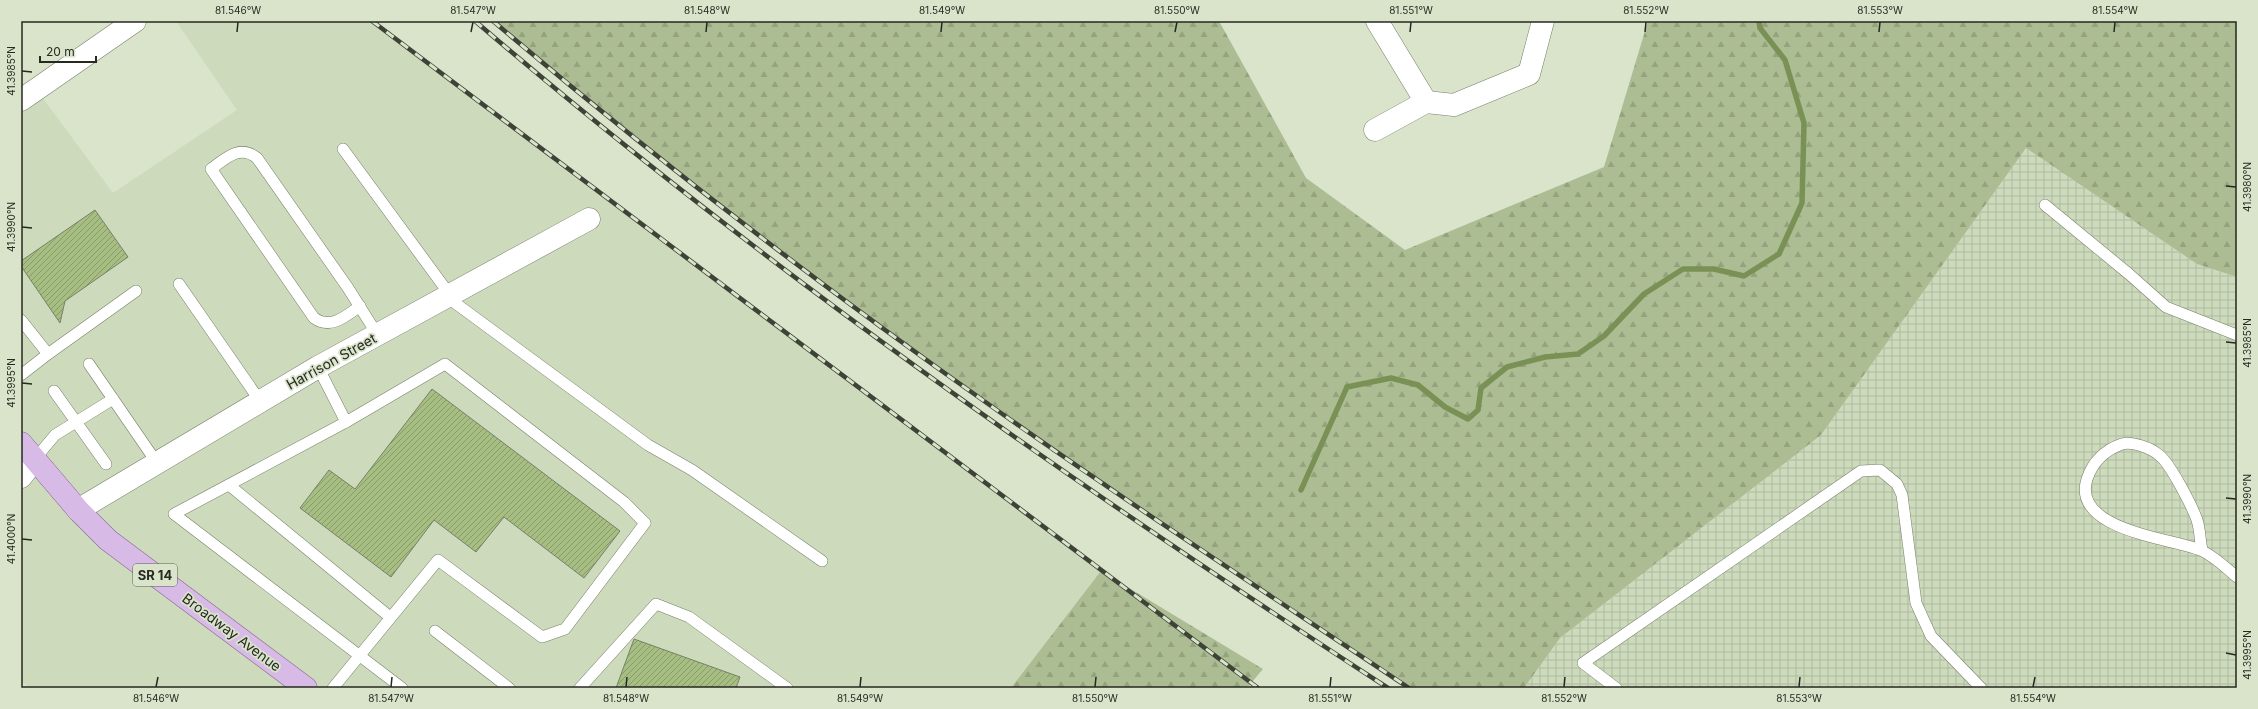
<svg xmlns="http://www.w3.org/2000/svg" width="2258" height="709" viewBox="0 0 2258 709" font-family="Inter,sans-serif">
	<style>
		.built { fill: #cddabb }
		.industrial { fill: url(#industrial-grid) }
		.forest { fill: url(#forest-firs) }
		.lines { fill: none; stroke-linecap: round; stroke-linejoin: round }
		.stream { stroke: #7a9156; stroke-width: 5.5 }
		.building { fill: url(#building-hatch); stroke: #77806a }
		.lane-casing { stroke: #77806a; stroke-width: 12 }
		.street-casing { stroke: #77806a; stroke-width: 23 }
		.primary-casing { stroke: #886996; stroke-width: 23 }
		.lane { stroke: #fff; stroke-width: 11 }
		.street { stroke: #fff; stroke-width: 22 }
		.primary { stroke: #d7bae6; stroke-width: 22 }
		.rail-casing { stroke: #3e4237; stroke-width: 4.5 }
		.rail { stroke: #d9e4cb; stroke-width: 3; stroke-dasharray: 9; stroke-linecap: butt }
		.ticks { fill: none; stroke: #262920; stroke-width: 1.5 }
		.labels { text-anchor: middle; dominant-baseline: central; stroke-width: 3.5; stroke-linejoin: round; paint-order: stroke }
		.shield { fill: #d9e4cb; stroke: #5c6153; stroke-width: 1 }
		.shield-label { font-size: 13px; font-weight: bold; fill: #262920 }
		.street-label { font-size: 14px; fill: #262920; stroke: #d9e4cb }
		.neatline { fill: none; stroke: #262920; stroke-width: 1.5 }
		.ticks-label { font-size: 10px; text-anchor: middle; fill: #262920 }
	</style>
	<defs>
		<pattern id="industrial-grid" width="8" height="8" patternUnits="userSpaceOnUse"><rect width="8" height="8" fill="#cddabb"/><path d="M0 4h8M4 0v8" fill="none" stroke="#b0bba0"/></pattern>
		<pattern id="forest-firs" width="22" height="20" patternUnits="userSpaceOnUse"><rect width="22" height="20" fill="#acbd93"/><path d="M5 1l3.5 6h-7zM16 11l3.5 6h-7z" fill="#94a27e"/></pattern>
		<pattern id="building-hatch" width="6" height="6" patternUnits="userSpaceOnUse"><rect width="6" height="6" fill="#a6be81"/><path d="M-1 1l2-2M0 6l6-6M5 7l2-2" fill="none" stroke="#879a69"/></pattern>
	</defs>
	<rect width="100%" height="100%" fill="#d9e4cb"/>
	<path class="built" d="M176 21H373L1262 688H30L21 681V100L36 89 113 193 237 110Z"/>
	<path class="industrial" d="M2026 148 2197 264 2237 277V688H1524L1560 638 1821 435Z"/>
	<g class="forest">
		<path d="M493 21H1219L1306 178 1405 250 1604 167 1648 21H2237V277L2197 264 2026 148 1821 435 1560 638 1524 688H1409L1059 453 829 290 591 103Z"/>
		<path d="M1101 571 1263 669 1247 688H1011Z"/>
	</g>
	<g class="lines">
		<path class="stream" d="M1301 490 1347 387 1391 378 1418 385 1445 407 1468 419 1478 410 1481 388 1507 367 1545 357 1578 354 1604 336 1644 294 1683 269H1714L1744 276 1779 254 1802 203 1804 123 1785 60 1760 28 1759 21"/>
	</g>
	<g class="building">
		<path d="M95 210 128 257 65 301 60 323 21 266V261Z"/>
		<path d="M432 389 620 531 584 578 504 517 476 552 434 520 391 577 300 508 329 470 355 489Z"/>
		<path d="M634 639 740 677 736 688H616Z"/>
	</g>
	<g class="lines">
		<g class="lane-casing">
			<g id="lane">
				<path d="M343 149 450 295"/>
				<path d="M2045 205 2129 274 2166 307 2237 335"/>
				<path d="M179 284 260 401"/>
				<path d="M447 297 648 445 692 470 822 561"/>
				<path d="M360 306C346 316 331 330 314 318L211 169C226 158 240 144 257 158L348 288 377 334"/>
				<path d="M21 320 48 354 21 375"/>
				<path d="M48 354 136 291"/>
				<path d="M89 364 157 463"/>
				<path d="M318 367 346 422 445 364 624 502 645 523 565 629 542 637 438 560 333 688"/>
				<path d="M54 391 106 464"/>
				<path d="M346 422 174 514 402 688"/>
				<path d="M34 460 55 435 113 399"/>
				<path d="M229 485 390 617"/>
				<path d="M2202 550C2200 541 2200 529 2197 520 2192 506 2170 463 2159 455 2151 448 2132 441 2122 444 2105 450 2093 461 2087 479 2071 530 2170 538 2200 550 2213 555 2226 568 2237 577"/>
				<path d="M435 631 509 688"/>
				<path d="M580 688 656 604 689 617 787 688"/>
				<path d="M1616 688 1583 663 1861 471 1880 470 1897 484 1902 495 1916 603 1931 636 1981 688"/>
			</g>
		</g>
		<g class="street-casing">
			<g id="street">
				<path d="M1377 21 1426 102"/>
				<path d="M21 100 135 21"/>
				<path d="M1375 130 1426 102 1454 105 1529 74 1543 21"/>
				<path d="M21 477 34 460"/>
				<path d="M78 510 318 367 589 219"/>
			</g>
		</g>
		<g class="primary-casing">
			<path id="primary" d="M21 443 78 510 108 540 306 688"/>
		</g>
		<use href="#lane" class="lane"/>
		<use href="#street" class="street"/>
		<use href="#primary" class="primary"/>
		<g class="rail-casing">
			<g id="rail">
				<path d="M372 21 1258 688"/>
				<path d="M475 21C762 267 1072 483 1388 688"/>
				<path d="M493 21C651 155 815 282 984 401 1123 500 1267 593 1409 688"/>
			</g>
		</g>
		<use href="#rail" class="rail"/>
	</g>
	<path class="ticks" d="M237 32 238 22M471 32 473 22M706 32 707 22M941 32 942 22M1175 32 1177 22M1410 32 1411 22M1645 32 1646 22M1879 32 1880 22M2114 32 2115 22M22 71 32 72M2226 186 2236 187M22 227 32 228M2226 342 2236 343M22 383 32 384M2226 498 2236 499M22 539 32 540M2226 653 2236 655M156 687 158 677M391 687 392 677M626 687 627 677M860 687 861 677M1095 687 1096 677M1330 687 1331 677M1564 687 1565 677M1799 687 1800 677M2033 687 2035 677"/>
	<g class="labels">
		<rect class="shield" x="133" y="564" width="44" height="22" rx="3"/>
		<g class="shield-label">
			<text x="155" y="575">SR 14</text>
		</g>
		<g class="street-label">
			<text transform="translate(331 361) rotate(-29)">Harrison Street</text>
			<text transform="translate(232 632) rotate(37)">Broadway Avenue</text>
		</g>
	</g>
	<rect width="2258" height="709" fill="none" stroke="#d9e4cb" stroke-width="44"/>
	<path d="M40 56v6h56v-6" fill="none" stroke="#262920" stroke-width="2"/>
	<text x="46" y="56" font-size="12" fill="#262920" stroke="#d9e4cb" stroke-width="3" paint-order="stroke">20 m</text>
	<rect x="22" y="22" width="2214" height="665" class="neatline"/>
	<g class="ticks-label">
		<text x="238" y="14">81.546°W</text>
		<text x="473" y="14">81.547°W</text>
		<text x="707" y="14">81.548°W</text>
		<text x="942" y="14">81.549°W</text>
		<text x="1177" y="14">81.550°W</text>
		<text x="1411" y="14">81.551°W</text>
		<text x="1646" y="14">81.552°W</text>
		<text x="1880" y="14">81.553°W</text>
		<text x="2115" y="14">81.554°W</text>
		<text transform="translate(11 71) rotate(-90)" y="4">41.3985°N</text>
		<text transform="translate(2247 187) rotate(-90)" y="4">41.3980°N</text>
		<text transform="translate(11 227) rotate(-90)" y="4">41.3990°N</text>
		<text transform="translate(2247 343) rotate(-90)" y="4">41.3985°N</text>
		<text transform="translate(11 383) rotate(-90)" y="4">41.3995°N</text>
		<text transform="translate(2247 499) rotate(-90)" y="4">41.3990°N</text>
		<text transform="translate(11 539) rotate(-90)" y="4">41.4000°N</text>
		<text transform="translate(2247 655) rotate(-90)" y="4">41.3995°N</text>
		<text x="156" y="702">81.546°W</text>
		<text x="391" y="702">81.547°W</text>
		<text x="626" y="702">81.548°W</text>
		<text x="860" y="702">81.549°W</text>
		<text x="1095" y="702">81.550°W</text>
		<text x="1330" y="702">81.551°W</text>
		<text x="1564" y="702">81.552°W</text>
		<text x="1799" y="702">81.553°W</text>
		<text x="2033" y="702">81.554°W</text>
	</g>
</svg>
